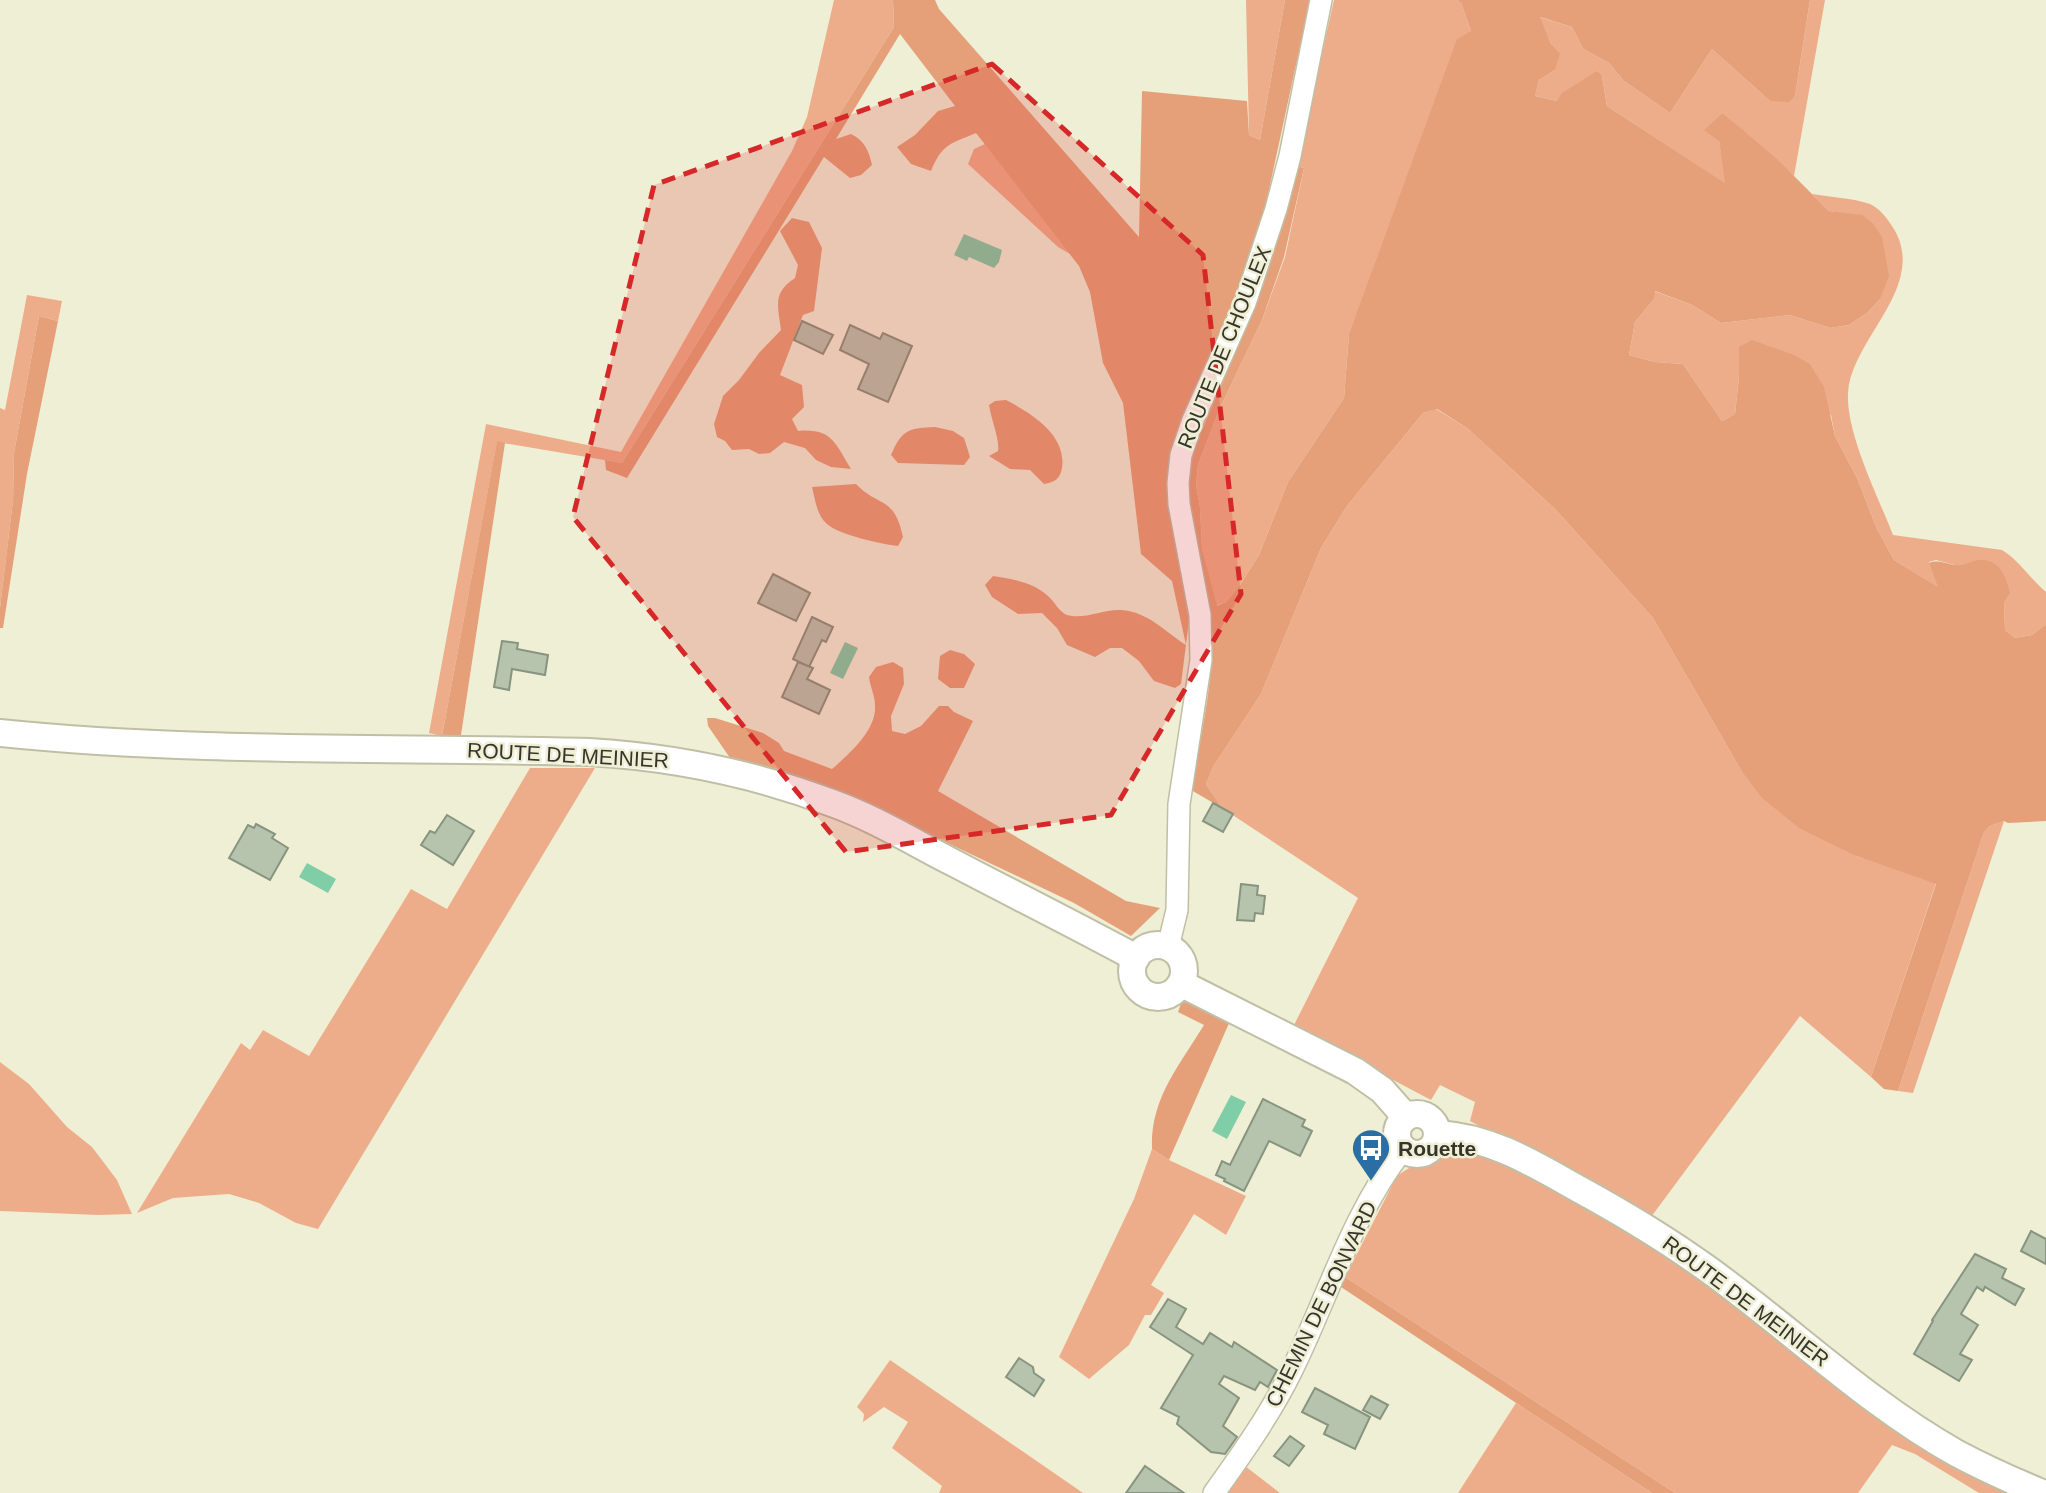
<svg xmlns="http://www.w3.org/2000/svg" width="2046" height="1493" viewBox="0 0 2046 1493" font-family="Helvetica,sans-serif">
	<style>
		.green { fill: #eead8a }
		.forest { fill: #e5a07a }
		.water { fill: #7fcea7 }
		.building { fill: #b6c3ad; stroke: #87947f; stroke-width: 2 }
		.lines { fill: none; stroke-linecap: round; stroke-linejoin: round }
		.minor-casing { stroke: #c0bfa6; stroke-width: 24 }
		.tertiary-casing { stroke: #c0bfa6; stroke-width: 30 }
		.minor { stroke: #fff; stroke-width: 21 }
		.tertiary { stroke: #fff; stroke-width: 26 }
		.marked { fill: #d62828; fill-opacity: 0.2; stroke: #d62828; stroke-width: 5; stroke-dasharray: 14 9; stroke-linejoin: round }
		.labels { text-anchor: middle; dominant-baseline: central; stroke-width: 5; stroke-linejoin: round; paint-order: stroke }
		.street-label { font-size: 21px; fill: #36352b; stroke: #efefd5 }
		.poi-label { font-size: 21px; font-weight: bold; fill: #36352b; stroke: #efefd5; text-anchor: start }
	</style>
	<rect width="100%" height="100%" fill="#efefd5"/>
	<g class="green">
		<path d="M834 0H893L894 27 622 463 497 442 442 736 429 733 486 424 621 452 792 151 807 117Z"/>
		<path d="M1246 0H1285L1260 140 1249 135Z"/>
		<path d="M1334 0H1457L1461 3 1471 31 1349 334 1344 398 1288 482 1259 555 1240 585 1226 602 1216 606 1202 548 1200 507 1196 485 1198 465 1219 410 1262 320 1285 257 1304 168 1297 166Z"/>
		<path d="M1810 0H1825L1794 176 1723 113 1719 141 1726 184 1607 106 1602 76 1557 101 1535 96 1539 80 1555 70 1551 44 1539 17 1572 27 1583 49 1609 63 1624 81 1670 113 1712 49 1770 101 1795 96Z"/>
		<path d="M985 144 1070 254 1058 247 968 164 974 149Z"/>
		<path d="M1812 194C1830 197 1852 198 1870 204 1879 208 1887 218 1892 226 1931 285 1851 338 1848 393 1846 434 1878 496 1893 535L2002 550C2019 560 2030 579 2046 592V624L2032 635 2015 638 2005 630 2004 602 1981 560 1959 566 1936 560 1929 562 1939 588 1894 560 1877 529 1857 478 1835 436 1831 415 1739 347V377L1735 414 1722 421 1683 364 1655 362 1629 355 1635 322 1654 299V291L1692 305 1721 323 1790 315 1830 328 1849 325 1867 313 1880 299 1873 223 1862 216 1829 211Z"/>
		<path d="M27 295 62 301 58 321 39 316 14 453 13 500 0 608V408L5 410Z"/>
		<path d="M1436 409 1467 428 1556 510 1653 618 1741 770 1856 856 1936 883 1871 1077 1800 1016 1651 1217 1470 1121 1475 1102 1440 1085 1431 1100 1293 1027 1358 898 1222 808 1206 784 1213 767 1261 694 1321 548 1347 506 1423 413Z"/>
		<path d="M530 768H595L318 1229 296 1223 259 1203 229 1194 173 1198 137 1213 241 1043 250 1050 263 1030 309 1056 411 889 447 909Z"/>
		<path d="M2004 821 1913 1093 1898 1091 1984 832 1990 826Z"/>
		<path d="M0 1062 29 1084 67 1127 92 1147 117 1180 132 1214 98 1215 0 1211Z"/>
		<path d="M1152 1149 1169 1160 1246 1196 1226 1235 1194 1214 1151 1285 1164 1293 1151 1315H1145L1129 1345 1089 1379 1059 1357 1134 1199Z"/>
		<path d="M1461 1149 1490 1154 1605 1215 2014 1493H1979L1915 1454 1892 1445 1858 1493H1675L1345 1277 1397 1176C1414 1163 1440 1152 1461 1149Z"/>
		<path d="M890 1360 1083 1493H939L942 1486 892 1448 908 1422 884 1407 863 1422 864 1414 857 1407Z"/>
		<path d="M1516 1403 1652 1493H1458Z"/>
		<path d="M1245 1466 1280 1493H1226Z"/>
	</g>
	<g class="forest">
		<path d="M893 0H935L939 9 1139 237 1142 91 1247 101 1249 135 1260 140 1285 0H1310L1259 236 1178 436 1169 499 1189 621 1181 684 1175 688 1154 681 1139 661 1122 648H1110L1095 657 1067 645 1057 628 1042 613 1018 614 992 597 985 585 993 576C1012 579 1033 582 1048 596 1055 602 1059 612 1067 615 1084 620 1103 609 1121 610 1149 612 1165 632 1186 645L1172 581 1141 554 1123 403 1103 363 1090 292 1079 266 976 133C950 144 942 144 931 171L911 164 897 147 915 135 938 111 955 106 900 34 836 139 851 134C865 141 869 151 872 165L861 175 850 178 824 157 627 478 606 470 605 460 622 463 894 27Z"/>
		<path d="M1457 0H1810L1795 96 1789 102 1770 101 1712 49 1670 113 1624 81 1609 63 1583 49 1572 27 1540 17 1551 44 1560 54 1555 70 1539 80 1535 96 1557 101 1562 93 1597 71 1602 76 1607 106 1725 183 1719 141 1704 130 1723 113 1778 160 1829 211 1862 215 1873 223 1882 237 1889 276 1880 299 1867 313 1849 325 1830 328 1790 315 1721 323 1692 305 1655 291 1654 299 1635 322 1629 355 1655 362 1683 364 1722 421 1735 414 1739 377V347L1752 340 1794 355 1810 364 1824 387 1835 436 1857 478 1877 529 1894 560 1938 587 1929 563C1939 559 1946 564 1956 565 1964 566 1971 561 1978 560 1999 558 2006 576 2010 593L2004 602 2005 630 2015 638 2032 635 2046 624V821L2008 823 2004 821 1990 826 1984 832 1898 1091 1884 1089 1871 1077 1936 884 1856 856 1799 828 1762 798 1741 770 1653 618 1556 510 1467 428 1437 409 1423 413 1347 506 1321 548 1261 694 1213 767 1206 784 1222 808 1191 790C1200 737 1214 683 1212 630 1212 618 1207 605 1205 593 1196 547 1182 495 1194 449L1258 298 1297 166 1304 168 1284 257 1262 320 1219 410 1198 465 1196 485 1200 507 1202 548 1217 606 1226 602 1240 585 1259 555 1288 482 1344 398 1349 334 1457 39 1471 31 1461 3Z"/>
		<path d="M792 218 809 222 822 248 814 311 803 315 780 375 802 385 804 407 792 419 798 431C832 428 835 443 851 469L831 467 816 460 805 448 784 442 770 453 759 454 749 449 732 450 725 441 717 437 714 424 723 396 739 380 759 353 781 330C778 306 772 293 795 278L798 265 780 231Z"/>
		<path d="M39 316 58 321 27 474 3 628H0V608L13 500 14 453Z"/>
		<path d="M1006 400C1031 413 1067 435 1062 468 1060 479 1055 482 1044 484L1030 470 1010 469 989 456 998 451C1000 440 991 419 989 405L995 401Z"/>
		<path d="M935 427 953 431 964 438 970 457 964 465 898 463 891 455C902 429 909 428 935 427Z"/>
		<path d="M497 441 505 443 461 735 442 736Z"/>
		<path d="M856 484C879 508 894 495 903 537L898 546C881 544 839 535 827 524 817 516 815 499 812 487Z"/>
		<path d="M950 650 964 654 975 664 964 688H950L938 679 940 656Z"/>
		<path d="M893 662 903 668 904 684 891 716 892 731 905 734 921 726 939 706H948L954 712 973 721 938 791 1126 901 1160 908 1131 936 1074 903 901 821 822 788 730 758 708 726 707 718H715L763 733 779 743 784 751 832 769C849 754 877 730 875 705 875 696 870 686 869 677L876 667Z"/>
		<path d="M1182 1001 1230 1021 1169 1160 1152 1149C1150 1099 1179 1066 1204 1025L1178 1012Z"/>
		<path d="M1345 1277 1675 1493H1652L1341 1287Z"/>
	</g>
	<g class="water">
		<path d="M964 234 1002 250 999 262 994 268 969 257 967 261 954 255Z"/>
		<path d="M845 642 858 648 843 679 830 673Z"/>
		<path d="M307 863 336 879 328 893 299 877Z"/>
		<path d="M1231 1095 1246 1102 1227 1139 1212 1131Z"/>
	</g>
	<g class="building">
		<path d="M802 321 833 335 823 354 794 340Z"/>
		<path d="M850 325 880 339 883 333 912 346 888 402 858 389 869 364 840 350Z"/>
		<path d="M773 574 810 593 796 621 758 603Z"/>
		<path d="M812 617 833 627 826 642 822 640 809 667 793 659Z"/>
		<path d="M502 641 518 643 517 649 548 655 545 675 512 669 509 690 494 687Z"/>
		<path d="M798 662 813 668 807 679 830 690 819 714 782 697Z"/>
		<path d="M1213 803 1233 814 1223 832 1203 821Z"/>
		<path d="M447 815 474 831 453 865 421 845 430 831 435 833Z"/>
		<path d="M256 824 275 834 272 838 288 848 270 880 229 858 248 825 254 828Z"/>
		<path d="M1241 884 1258 886 1257 895 1265 896 1263 914 1255 913 1254 921 1237 920Z"/>
		<path d="M1263 1099 1305 1120 1302 1126 1312 1131 1300 1156 1269 1141 1244 1191 1224 1181 1225 1179 1216 1175 1222 1161 1230 1165Z"/>
		<path d="M2031 1231 2046 1239V1264L2021 1251Z"/>
		<path d="M1975 1254 2006 1269 2002 1278 2024 1289 2015 1305 1985 1287 1983 1291 1977 1287 1961 1314 1978 1325 1960 1354 1972 1360 1959 1381 1914 1354 1933 1321 1932 1320Z"/>
		<path d="M1168 1299 1186 1309 1176 1327 1203 1344 1210 1333 1232 1347 1234 1342 1277 1370 1268 1387 1260 1382 1255 1390 1224 1376 1219 1384 1239 1398 1223 1426 1237 1437 1225 1454 1211 1452 1177 1424 1179 1417 1161 1408 1193 1355 1150 1327Z"/>
		<path d="M1019 1358 1033 1367 1034 1373 1044 1380 1034 1396 1006 1377Z"/>
		<path d="M1315 1388 1370 1417 1355 1449 1324 1434 1328 1425 1302 1412Z"/>
		<path d="M1371 1396 1388 1405 1380 1419 1363 1410Z"/>
		<path d="M1290 1436 1304 1446 1289 1466 1274 1456Z"/>
		<path d="M1145 1466 1184 1493H1126Z"/>
	</g>
	<g class="lines">
		<g class="minor-casing">
			<g id="minor">
				<path d="M1168 947 1177 910 1179 804 1201 660 1200 615 1179 504 1178 483 1181 455 1193 420 1245 303 1276 209 1290 156 1321 0"/>
				<path d="M1214 1493C1242 1454 1271 1413 1292 1370 1328 1297 1352 1214 1403 1149"/>
			</g>
		</g>
		<g class="tertiary-casing">
			<g id="tertiary">
				<path d="M0 733C194 753 394 747 589 752 673 757 753 773 832 803 874 818 913 842 952 862 1013 894 1075 925 1136 958"/>
				<circle cx="1158" cy="971" r="26"/>
				<path d="M1182 984 1355 1071 1382 1090 1406 1117"/>
				<circle cx="1417" cy="1134" r="20"/>
				<path d="M1438 1134C1489 1137 1531 1162 1575 1187 1621 1212 1666 1239 1709 1270 1792 1330 1867 1403 1956 1453 1984 1468 2013 1481 2042 1493"/>
			</g>
		</g>
		<use href="#minor" class="minor"/>
		<use href="#tertiary" class="tertiary"/>
	</g>
	<path class="marked" d="M992 64 1203 255 1241 594 1111 815 846 852 573 517 654 185Z"/>
	<defs>
		<g id="bus-pin" transform="scale(2.0125)"><path d="M0 17L-7.5 6A9.5 9.5 0 1 1 7.5 6Z" fill="#2a6ea3" stroke="#efefd5"/><path d="M-5-6H5V4H4V6H2V4H-2V6H-4V4H-5ZM-3.5-4V0h7V-4ZM-3.5 1.2v1.5H-2V1.2ZM2 1.2v1.5H3.5V1.2Z" fill="#fff"/></g>
	</defs>
	<g fill-rule="evenodd">
		<use href="#bus-pin" x="1371" y="1148"/>
	</g>
	<g class="labels">
		<g class="street-label">
			<text transform="translate(1224 347) rotate(-68)">ROUTE DE CHOULEX</text>
			<text transform="translate(568 755) rotate(3)">ROUTE DE MEINIER</text>
			<text transform="translate(1746 1301) rotate(37)">ROUTE DE MEINIER</text>
			<text transform="translate(1321 1304) rotate(-64)">CHEMIN DE BONVARD</text>
		</g>
		<g class="poi-label">
			<text x="1398" y="1148">Rouette</text>
		</g>
	</g>
</svg>
